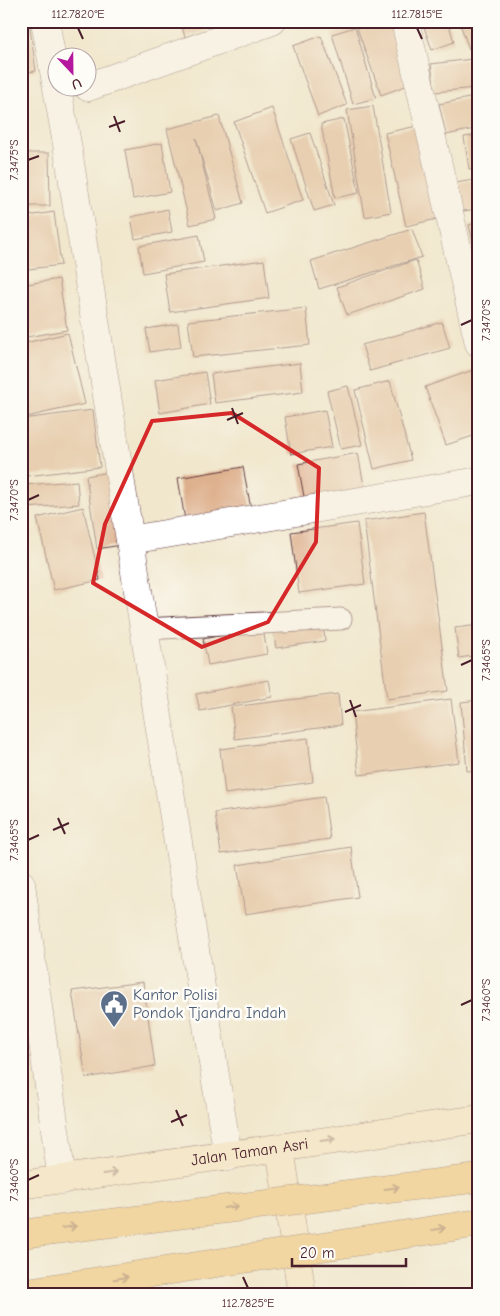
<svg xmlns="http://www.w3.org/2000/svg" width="500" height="1316" viewBox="0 0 500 1316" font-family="'Comic Neue',sans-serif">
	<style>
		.building { fill: #deb18e }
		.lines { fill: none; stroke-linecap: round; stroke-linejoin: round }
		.service-casing { stroke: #633d43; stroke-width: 23 }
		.minor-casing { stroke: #633d43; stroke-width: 29 }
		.secondary-casing { stroke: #633d43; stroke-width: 29 }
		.service { stroke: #fff; stroke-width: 21 }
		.minor { stroke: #fff; stroke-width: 28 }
		.secondary { stroke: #fae7c3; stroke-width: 28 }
		.motorway-bridge-casing { stroke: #633d43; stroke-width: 29; stroke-linecap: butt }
		.motorway-bridge { stroke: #f3c26a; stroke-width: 28 }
		.oneway { stroke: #a28377 }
		.oneway2 { stroke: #9e704a }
		.marked { fill: none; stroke: #d62828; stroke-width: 4; stroke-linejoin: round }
		.ticks { fill: none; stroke: #4a1f2b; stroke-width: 2 }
		.labels { text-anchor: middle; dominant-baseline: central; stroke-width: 5; stroke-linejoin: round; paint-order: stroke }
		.service-label { font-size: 16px; fill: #4e5e75; stroke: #fdfcf7; text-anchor: start }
		.street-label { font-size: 16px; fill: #4a1f2b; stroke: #fdfcf7 }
		.neatline { fill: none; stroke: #4a1f2b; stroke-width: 2 }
		.ticks-label { font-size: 12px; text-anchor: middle; fill: #4a1f2b }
	</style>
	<rect width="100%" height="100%" fill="#fdfcf7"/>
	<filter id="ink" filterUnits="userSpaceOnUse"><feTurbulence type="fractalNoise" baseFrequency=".02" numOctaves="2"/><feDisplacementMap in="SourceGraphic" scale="10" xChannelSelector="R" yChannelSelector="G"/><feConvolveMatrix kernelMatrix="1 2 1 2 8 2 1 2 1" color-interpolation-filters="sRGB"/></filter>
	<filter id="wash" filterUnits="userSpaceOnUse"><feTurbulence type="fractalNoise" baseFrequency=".0096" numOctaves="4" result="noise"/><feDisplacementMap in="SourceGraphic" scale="20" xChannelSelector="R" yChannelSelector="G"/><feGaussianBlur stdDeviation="1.12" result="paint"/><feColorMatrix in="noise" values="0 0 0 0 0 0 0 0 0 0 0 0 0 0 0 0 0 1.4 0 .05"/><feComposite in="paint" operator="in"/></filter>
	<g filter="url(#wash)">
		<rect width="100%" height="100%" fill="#f1e7cd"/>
		<g id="blocks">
			<g class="building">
				<path d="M21 21H29L36 71 21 73Z"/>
				<path d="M180 21H231V22L185 37Z"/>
				<path d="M375 21H394L416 82 381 95 357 28Z"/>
				<path d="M422 21H448L454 42 432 50Z"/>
				<path d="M459 21H479V46L469 49Z"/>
				<path d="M355 27 376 98 353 104 332 34Z"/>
				<path d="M321 36 347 105 318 116 293 46Z"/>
				<path d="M472 59 475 88 435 92 431 64Z"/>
				<path d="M21 91 26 117 21 118Z"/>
				<path d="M479 96V128L446 135 439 104Z"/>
				<path d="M373 106 391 212 365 217 347 110Z"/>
				<path d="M272 108 303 200 265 213 234 122Z"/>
				<path d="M219 116 243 203 217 211 196 138 216 219 190 225 167 129Z"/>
				<path d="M344 119 359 193 335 198 321 124Z"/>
				<path d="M417 126 437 219 406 226 385 133Z"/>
				<path d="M310 133 334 205 314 211 291 139Z"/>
				<path d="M479 135V167L469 169 464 137Z"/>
				<path d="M162 143 170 192 133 199 125 150Z"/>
				<path d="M21 153H49L50 206H21Z"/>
				<path d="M479 179V209L455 212 450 184Z"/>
				<path d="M168 209 172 232 135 239 131 217Z"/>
				<path d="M54 212 61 265 21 270V217Z"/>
				<path d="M479 222V263H478L469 225Z"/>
				<path d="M412 229 422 257 319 289 311 261Z"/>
				<path d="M199 235 204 262 143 273 139 246Z"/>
				<path d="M264 260 269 298 170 312 164 274Z"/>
				<path d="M416 260 425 289 347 315 337 287Z"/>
				<path d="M59 279 67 330 21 338V285Z"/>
				<path d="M306 308 310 345 193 357 188 321Z"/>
				<path d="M442 322 450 348 370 371 362 345Z"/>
				<path d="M178 324 181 347 150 352 146 329Z"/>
				<path d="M68 333 85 404 21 418V344Z"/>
				<path d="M300 363 303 392 215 403 211 374Z"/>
				<path d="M473 370 479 385V434L446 445 425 387Z"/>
				<path d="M205 372 210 404 160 413 155 380Z"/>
				<path d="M390 381 411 460 374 469 355 390Z"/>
				<path d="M348 386 362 445 341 449 327 391Z"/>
				<path d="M93 410 100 467 27 476 21 419Z"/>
				<path d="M325 410 332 447 291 454 285 417Z"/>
				<path d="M358 453 365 491 305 502 298 464Z"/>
				<path d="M243 467 251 509 185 520 178 478Z"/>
				<path d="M110 472 121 545 97 549 86 476Z"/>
				<path d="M77 481 79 504 26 508 24 485Z"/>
				<path d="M83 507 100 580 54 590 37 518Z"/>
				<path d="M424 512 448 691 387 699 364 521Z"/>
				<path d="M357 523 365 584 299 593 291 532Z"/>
				<path d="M323 623 325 641 276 648 273 630Z"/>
				<path d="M479 625V655L459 658 455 628Z"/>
				<path d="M263 627 267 654 208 665 203 639Z"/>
				<path d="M269 680 272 697 200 711 196 694Z"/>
				<path d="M338 694 341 725 235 739 231 707Z"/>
				<path d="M451 699 459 762 359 775 352 712Z"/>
				<path d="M479 700V770L467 771 461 702Z"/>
				<path d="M308 738 313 782 225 794 220 749Z"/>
				<path d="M324 797 330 839 221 854 215 813Z"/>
				<path d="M351 847 358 897 245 914 237 865Z"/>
				<path d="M143 982 155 1066 86 1078 72 991Z"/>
			</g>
		</g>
	</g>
	<g filter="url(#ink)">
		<use href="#blocks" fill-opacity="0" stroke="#633d43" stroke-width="1"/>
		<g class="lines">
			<g class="service-casing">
				<path id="service" d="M144 629 341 619"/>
			</g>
			<g class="minor-casing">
				<g id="minor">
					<path d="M45 21 67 144 228 1157"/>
					<path d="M405 21 479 343"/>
					<path d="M88 87 272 21"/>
					<path d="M130 540 479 481"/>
					<path d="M21 884 62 1180"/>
				</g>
			</g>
			<g class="secondary-casing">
				<g id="secondary">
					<path d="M280 1148 302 1295"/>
					<path id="s1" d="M21 1185 479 1119"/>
				</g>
			</g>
			<use href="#service" class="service"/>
			<use href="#minor" class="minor"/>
			<use href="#secondary" class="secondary"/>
			<g class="motorway-bridge-casing">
				<g id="motorway-bridge">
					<path d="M21 1234 479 1178"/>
					<path d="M21 1293 479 1223"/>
				</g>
			</g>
			<use href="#motorway-bridge" class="motorway-bridge"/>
		</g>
		<defs><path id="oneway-shaft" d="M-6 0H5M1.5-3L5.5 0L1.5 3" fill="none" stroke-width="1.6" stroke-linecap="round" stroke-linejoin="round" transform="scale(1.25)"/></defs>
		<g class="oneway">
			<use href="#oneway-shaft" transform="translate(328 1140) rotate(-8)"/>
			<use href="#oneway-shaft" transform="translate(110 1173) rotate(-8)"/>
		</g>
		<g class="oneway2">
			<use href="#oneway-shaft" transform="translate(392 1188) rotate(-7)"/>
			<use href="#oneway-shaft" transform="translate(231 1207) rotate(-7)"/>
			<use href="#oneway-shaft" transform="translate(69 1227) rotate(-8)"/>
			<use href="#oneway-shaft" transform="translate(438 1229) rotate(-9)"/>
			<use href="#oneway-shaft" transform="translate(121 1278) rotate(-9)"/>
		</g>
	</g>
	<path d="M0 0H500V1316H0ZM232 413 319 468 316 542 268 622 202 647 93 583 105 524 152 421Z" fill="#f1e7cd" fill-opacity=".55" fill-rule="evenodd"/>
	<path class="marked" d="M232 413 319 468 316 542 268 622 202 647 93 583 105 524 152 421Z"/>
	<path class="ticks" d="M78 28 83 39M417 28 422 39M114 116 120 132M109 127 125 121M28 160 39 156M461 325 472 320M232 408 238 424M227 420 243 413M28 500 39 495M461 665 472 660M350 700 356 717M345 712 361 705M58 818 65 834M53 830 69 823M28 840 39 835M461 1005 472 1000M176 1110 183 1126M171 1122 187 1115M28 1180 39 1175M243 1277 248 1288"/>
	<defs>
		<g id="civic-pin" transform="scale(1.4375)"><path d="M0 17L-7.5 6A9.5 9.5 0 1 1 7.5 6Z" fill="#5c6f8a" stroke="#fdfcf7"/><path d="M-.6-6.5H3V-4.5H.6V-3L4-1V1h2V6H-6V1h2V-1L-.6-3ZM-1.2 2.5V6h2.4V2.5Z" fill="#fff"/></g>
	</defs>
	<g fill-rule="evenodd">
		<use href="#civic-pin" x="114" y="1004"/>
	</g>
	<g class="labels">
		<g class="service-label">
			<text x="133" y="995">Kantor Polisi<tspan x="133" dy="18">Pondok Tjandra Indah</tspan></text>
		</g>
		<g class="street-label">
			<text stroke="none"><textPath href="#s1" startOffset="231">Jalan Taman Asri</textPath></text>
		</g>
	</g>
	<rect width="500" height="1316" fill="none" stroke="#fdfcf7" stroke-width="55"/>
	<g transform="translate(72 72) rotate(158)"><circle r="24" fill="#fdfcf7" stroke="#b5a4a5"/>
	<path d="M0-4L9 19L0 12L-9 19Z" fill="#b5179e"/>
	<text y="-8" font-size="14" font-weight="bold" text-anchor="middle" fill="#4a1f2b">U</text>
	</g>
	<path d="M292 1258v8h114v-8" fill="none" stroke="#4a1f2b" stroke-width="2.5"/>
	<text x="300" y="1258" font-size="15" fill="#4a1f2b" stroke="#fdfcf7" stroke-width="4" paint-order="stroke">20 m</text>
	<rect x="28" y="28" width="444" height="1260" class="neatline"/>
	<g class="ticks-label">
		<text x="78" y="18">112.7820°E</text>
		<text x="417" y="18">112.7815°E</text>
		<text transform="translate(14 160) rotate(-90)" y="4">7.3475°S</text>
		<text transform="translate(486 320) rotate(-90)" y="4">7.3470°S</text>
		<text transform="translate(14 500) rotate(-90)" y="4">7.3470°S</text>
		<text transform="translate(486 660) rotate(-90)" y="4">7.3465°S</text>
		<text transform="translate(14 840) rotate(-90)" y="4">7.3465°S</text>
		<text transform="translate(486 1000) rotate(-90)" y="4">7.3460°S</text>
		<text transform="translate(14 1180) rotate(-90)" y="4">7.3460°S</text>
		<text x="248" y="1307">112.7825°E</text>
	</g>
</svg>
